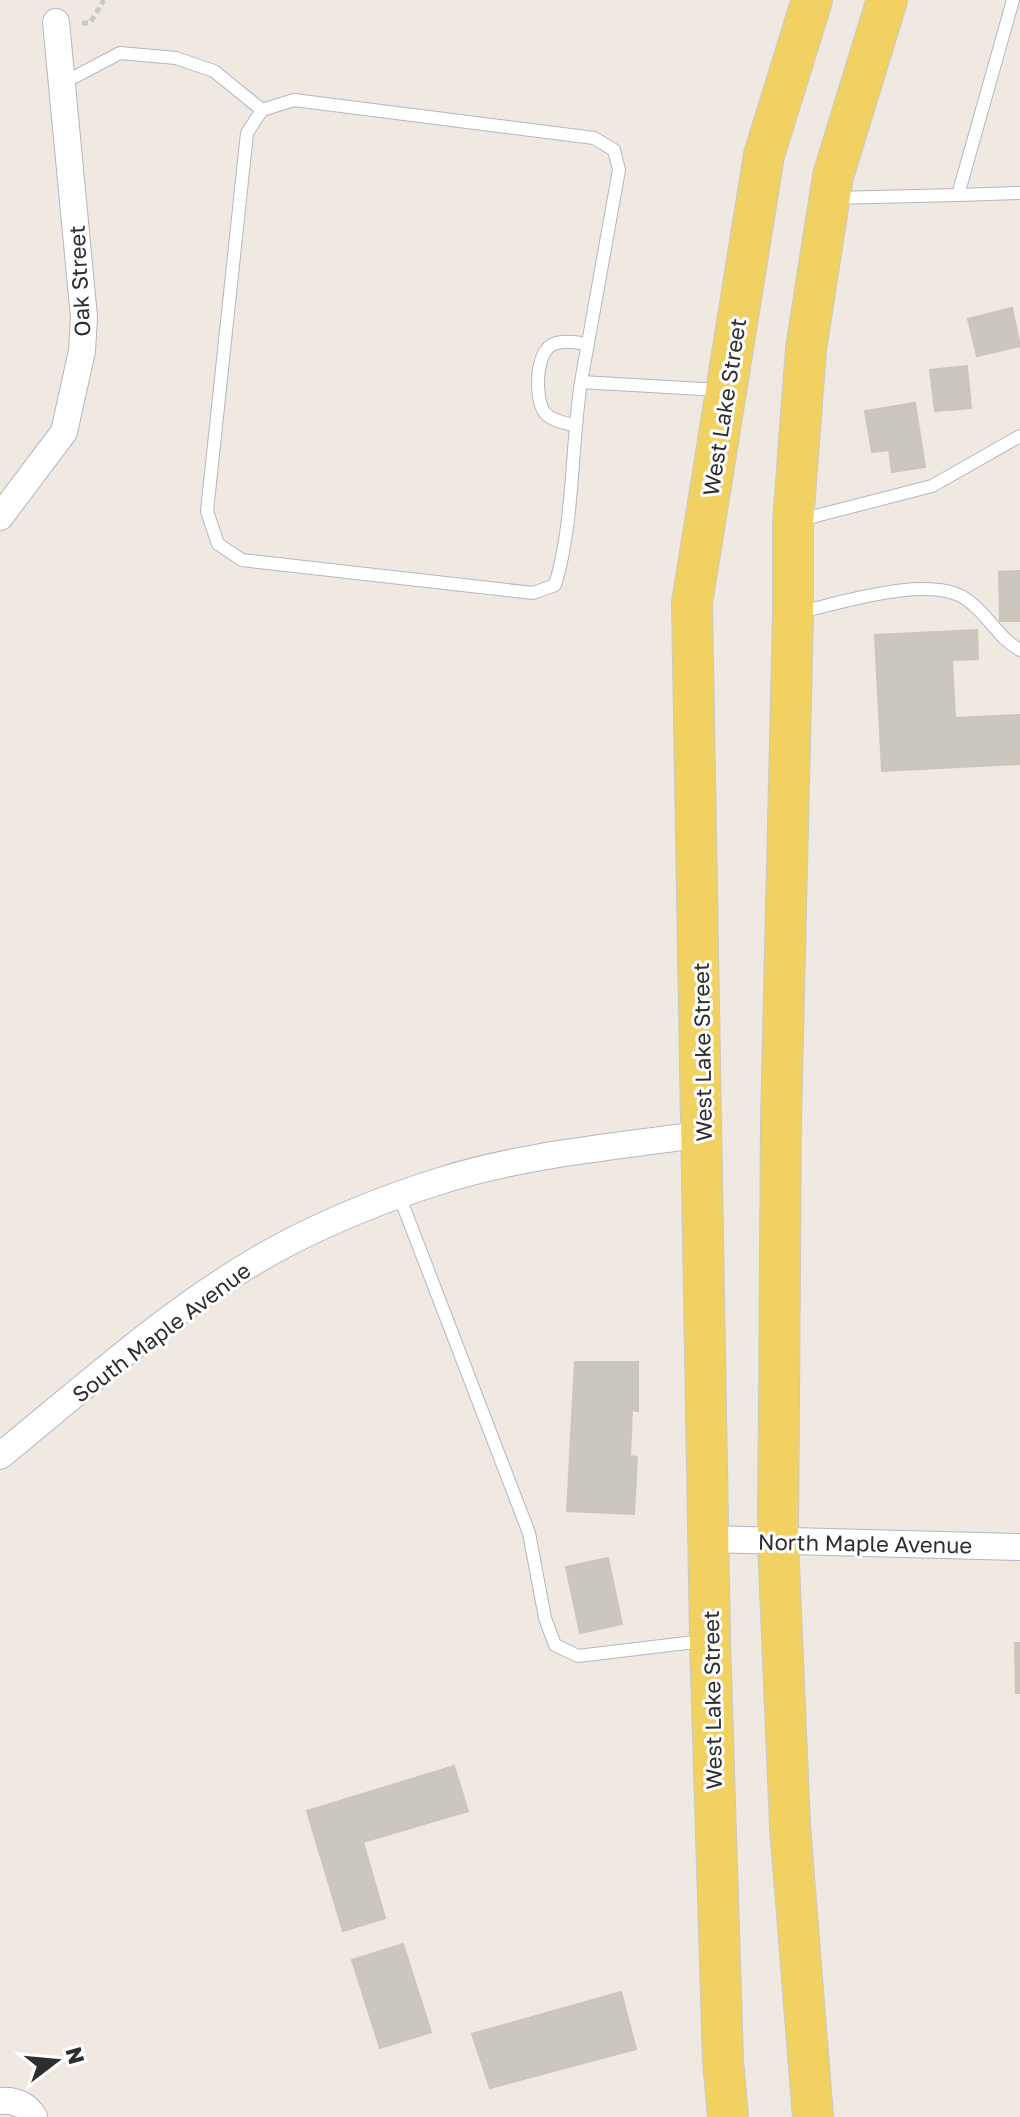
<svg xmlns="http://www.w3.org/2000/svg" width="1020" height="2117" viewBox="0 0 1020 2117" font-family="'Golos Text',sans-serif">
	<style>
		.building { fill: #cbc7bf; stroke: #cbc5ba; stroke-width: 2 }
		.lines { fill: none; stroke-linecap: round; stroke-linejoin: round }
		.lane-casing { stroke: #b4b7c1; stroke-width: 14 }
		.street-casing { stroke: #b4b7c1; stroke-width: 28 }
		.primary-casing { stroke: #c9c9c9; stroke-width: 42 }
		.path { stroke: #c9c9c9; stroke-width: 5; stroke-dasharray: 6 4; stroke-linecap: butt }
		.lane { stroke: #fff; stroke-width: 12 }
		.street { stroke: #fff; stroke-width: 26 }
		.primary { stroke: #f2d163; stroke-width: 40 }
		.labels { text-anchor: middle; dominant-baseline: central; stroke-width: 6; stroke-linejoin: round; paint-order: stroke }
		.street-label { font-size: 22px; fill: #2e2e2e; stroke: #fff }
	</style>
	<rect width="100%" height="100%" fill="#efe9e1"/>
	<g class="building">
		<path d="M1012 308 1020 346 977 356 968 319Z"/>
		<path d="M967 366 971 408 935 411 930 370Z"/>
		<path d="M915 403 925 467 892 472 889 450 872 452 865 411Z"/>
		<path d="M1020 571V621H1000L999 572Z"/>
		<path d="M977 630 978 659 952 660 955 718 1020 715V764L882 771 875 635Z"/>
		<path d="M575 1362H638V1411L632 1410 630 1456 637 1457 634 1514 567 1511Z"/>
		<path d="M608 1558 622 1624 580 1633 566 1567Z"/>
		<path d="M1015 1643H1020V1693H1016Z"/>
		<path d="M454 1766 468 1811 363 1842 385 1918 343 1931 307 1811Z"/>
		<path d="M403 1944 431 2032 380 2048 352 1960Z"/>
		<path d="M621 1992 636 2049 490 2088 472 2034Z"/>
	</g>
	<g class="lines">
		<g class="lane-casing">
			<g id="lane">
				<path d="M63 83 120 53 176 58 214 71 262 110"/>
				<path d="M958 195 1020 193"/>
				<path d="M833 198 958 195 1013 0"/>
				<path d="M581 382C571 447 574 524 555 585L533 593 242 560 218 544 207 511 247 133 262 110 294 100 594 138 614 150 619 170 581 382 719 390"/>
				<path d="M574 425C565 423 552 421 545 413 534 399 535 350 554 344 563 340 576 342 586 344"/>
				<path d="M800 520 932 486 1020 436"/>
				<path d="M800 612C841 603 929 574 966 599 987 613 998 638 1020 650"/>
				<path d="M399 1195 529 1533 545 1618 555 1645 578 1656 703 1641"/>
			</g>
		</g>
		<g class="street-casing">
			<g id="street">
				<path d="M0 517 64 432 82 351 84 317 56 22"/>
				<path d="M0 1456C90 1383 179 1301 282 1246 333 1219 386 1198 440 1181 524 1154 616 1147 703 1134"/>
				<path d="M709 1539 1020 1547"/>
				<path d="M0 2101C15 2100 26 2104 34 2117"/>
			</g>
		</g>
		<g class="primary-casing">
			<g id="primary">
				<path d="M728 2117 723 2060 710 1640 692 603 764 155 812 0"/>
				<path d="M813 2117 790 1826 778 1541 781 1120 793 614V522L806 349 833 176 887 0"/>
			</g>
		</g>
		<path class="path" d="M82 23H90L104 0"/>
		<use href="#lane" class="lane"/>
		<use href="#street" class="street"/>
		<use href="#primary" class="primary"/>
	</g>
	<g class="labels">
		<g class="street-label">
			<text transform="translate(79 281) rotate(-93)">Oak Street</text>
			<text transform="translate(724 407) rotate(-81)">West Lake Street</text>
			<text transform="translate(702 1052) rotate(-91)">West Lake Street</text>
			<text transform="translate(161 1332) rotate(-37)">South Maple Avenue</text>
			<text transform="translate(865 1543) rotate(1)">North Maple Avenue</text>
			<text transform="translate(712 1700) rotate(-91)">West Lake Street</text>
		</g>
	</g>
	<g transform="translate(56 2061) rotate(74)" stroke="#ffffff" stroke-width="6" paint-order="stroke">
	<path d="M0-6L14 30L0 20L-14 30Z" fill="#2e2e2e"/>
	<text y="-12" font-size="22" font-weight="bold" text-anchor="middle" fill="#2e2e2e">N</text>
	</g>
</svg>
